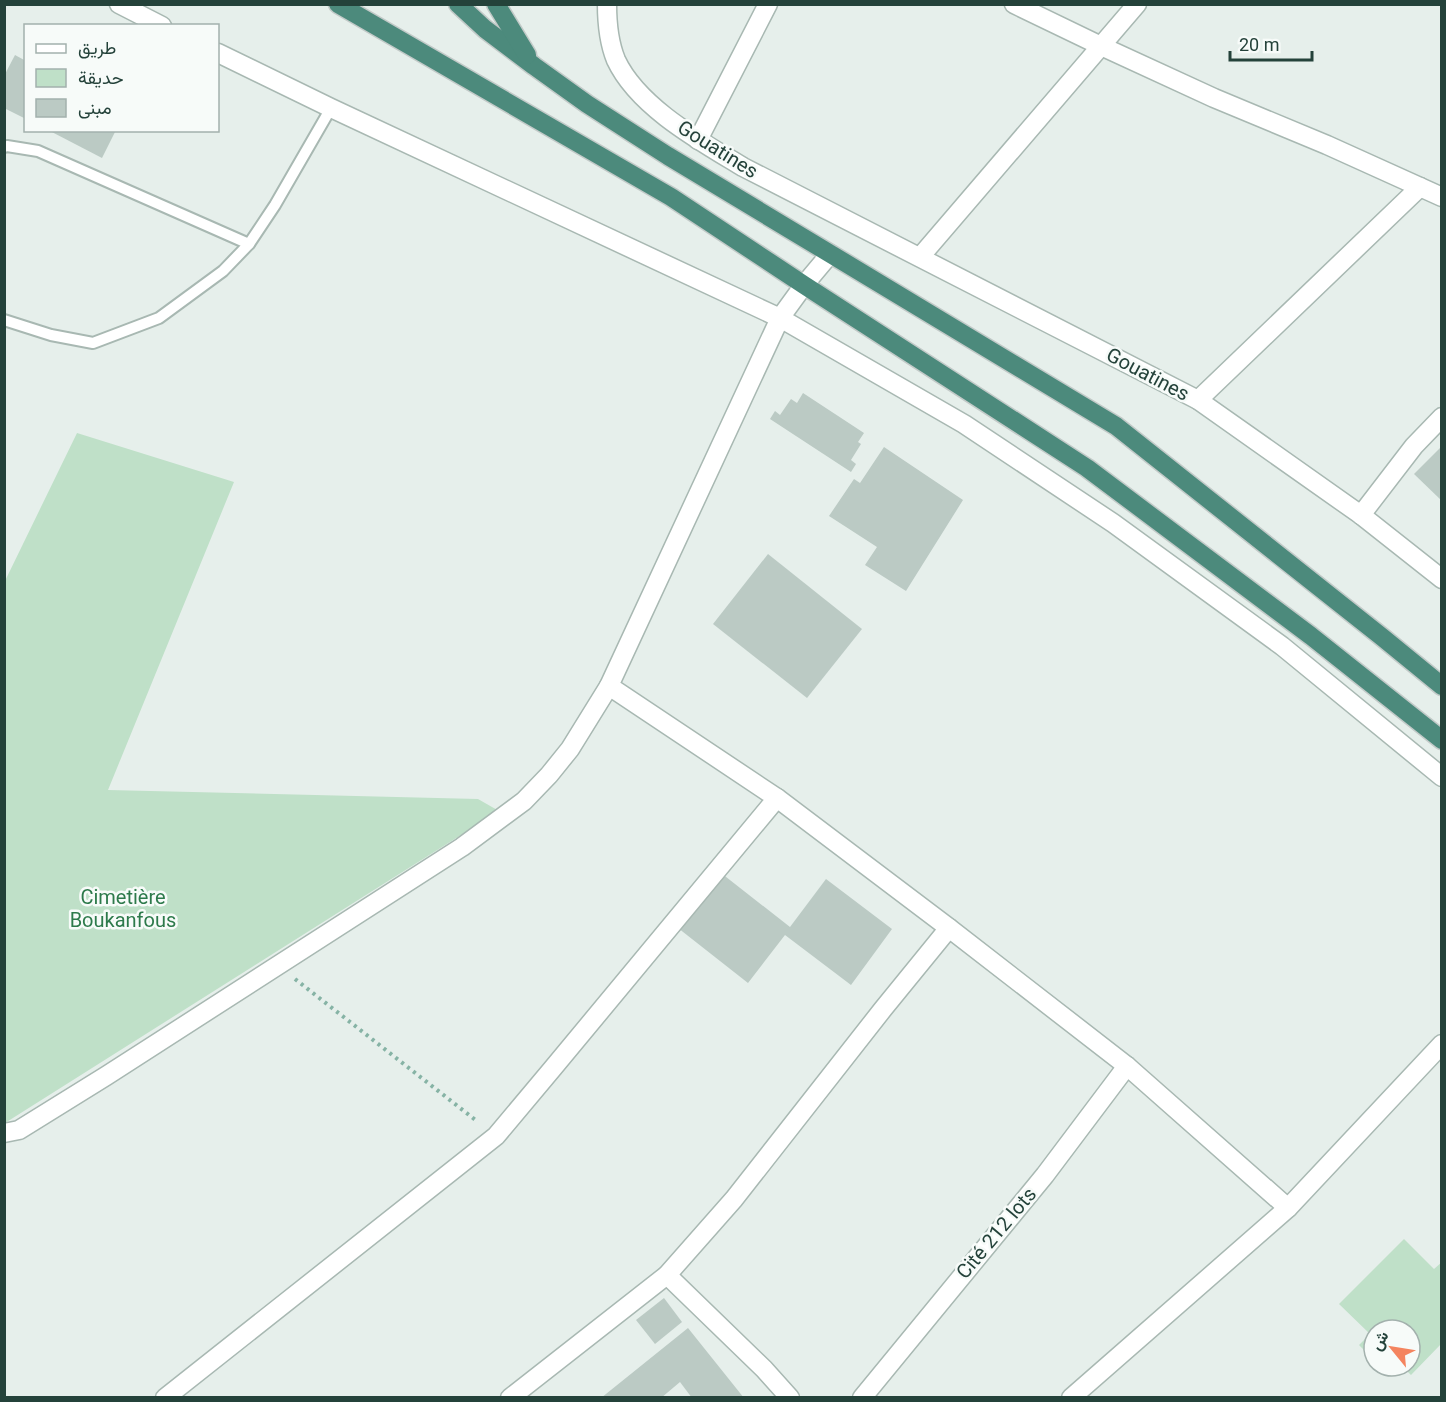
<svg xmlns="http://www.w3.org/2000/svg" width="1446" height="1402" viewBox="0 0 1446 1402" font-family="Roboto,Vazirmatn,sans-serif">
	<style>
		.green { fill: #bfe0c8 }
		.building { fill: #bbcac4 }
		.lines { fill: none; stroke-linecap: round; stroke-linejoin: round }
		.service-casing { stroke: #a8b8b2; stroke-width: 14 }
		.minor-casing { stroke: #a8b8b2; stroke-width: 21 }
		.trunk-casing { stroke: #c2cac8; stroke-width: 21 }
		.path { stroke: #86b3a5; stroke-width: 4; stroke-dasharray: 3 4.5; stroke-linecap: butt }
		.service { stroke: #fff; stroke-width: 10 }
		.minor { stroke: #fff; stroke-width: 18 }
		.trunk { stroke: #4c8a7c; stroke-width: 18 }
		.labels { text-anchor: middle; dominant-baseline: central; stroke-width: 5; stroke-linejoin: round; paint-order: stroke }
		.street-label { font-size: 20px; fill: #24423a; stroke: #f7fbf9 }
		.park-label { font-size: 20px; fill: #2d7a4b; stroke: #f7fbf9 }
	</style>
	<rect width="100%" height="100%" fill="#e6efeb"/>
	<g class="green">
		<path d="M77 433 234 482 108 790 478 799 499 811 5 1123 4 583Z"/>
		<path d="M1404 1239 1434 1269 1442 1262 1441 1344 1411 1375 1402 1366H1410V1330H1374V1360L1359 1345 1370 1334 1339 1304Z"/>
	</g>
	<g class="building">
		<path d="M15 55 26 61V119L4 108V76Z"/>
		<path d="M48 130H116L102 158Z"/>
		<path d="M803 393 864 433 858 442 861 444 851 460 856 464 851 472 770 419 775 411 780 415 791 399 797 403Z"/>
		<path d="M1442 446V501L1414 474Z"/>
		<path d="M884 447 963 500 906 591 865 565 877 547 829 516 854 479 860 483Z"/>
		<path d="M768 554 862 629 807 698 713 624Z"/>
		<path d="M721 873 790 927 826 879 892 929 851 985 785 935 748 983 678 928Z"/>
		<path d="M664 1298 682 1322 655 1344 636 1320Z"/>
		<path d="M688 1328 744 1398H692L680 1382 661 1398H601Z"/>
	</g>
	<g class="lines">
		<g class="service-casing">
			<g id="service">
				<path d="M4 147 7 146 38 151 249 244"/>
				<path d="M4 320 51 335 93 343 159 318 223 271 249 244 275 205 331 108"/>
			</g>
		</g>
		<g class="minor-casing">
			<g id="minor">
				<path d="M119 4 162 26"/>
				<path d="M607 4C607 22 609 43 616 60 638 107 700 141 743 167L1198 400 1361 515 1442 579"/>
				<path d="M1014 4 1101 46 1214 98 1327 145 1442 197"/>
				<path d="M218 53 331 108 780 318 964 424 1113 523 1282 646 1442 777"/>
				<path d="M698 140 768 4"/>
				<path d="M830 254 804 285 780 318 609 686 777 798 949 928 1127 1066 1288 1208"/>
				<path d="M920 257 1137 4"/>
				<path d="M1198 400 1420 187"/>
				<path d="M1361 515 1414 446 1442 417"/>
				<path d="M4 1133 19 1130 106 1076 462 847 524 801 549 775 570 749 609 686"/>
				<path d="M667 1275 764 1369 790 1398"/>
				<path d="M165 1398 496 1136 553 1068 777 798"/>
				<path d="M510 1398 667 1275 734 1199 883 1009 949 928"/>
				<path d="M862 1398 1045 1175 1127 1066"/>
				<path d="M1071 1398 1288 1208 1442 1044"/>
			</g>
		</g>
		<g class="trunk-casing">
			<g id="trunk">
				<path d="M338 4 671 197 804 285 1087 468 1311 636 1442 740"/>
				<path d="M458 4 485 29 534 66 587 104 668 156 1116 426 1382 637 1442 686"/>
				<path d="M496 4 527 55"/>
			</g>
		</g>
		<path class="path" d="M295 979 478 1122"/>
		<use href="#service" class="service"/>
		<use href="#minor" class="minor"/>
		<use href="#trunk" class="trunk"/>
	</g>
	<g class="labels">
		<g class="street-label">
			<text transform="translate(718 149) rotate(32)">Gouatines</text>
			<text transform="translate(1148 374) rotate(28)">Gouatines</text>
			<text transform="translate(996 1233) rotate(-50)">Cité 212 lots</text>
		</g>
		<g class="park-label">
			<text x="123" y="897">Cimetière<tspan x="123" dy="23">Boukanfous</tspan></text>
		</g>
	</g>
	<rect width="1446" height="1402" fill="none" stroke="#24423a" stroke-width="12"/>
	<rect x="24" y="24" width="195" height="108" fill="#f7fbf9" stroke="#a3b1ad" stroke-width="1.5"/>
	<rect x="36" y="44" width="30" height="9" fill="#ffffff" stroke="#a3b1ad" stroke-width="1.5"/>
	<text x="78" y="54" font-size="18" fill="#24423a">طريق</text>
	<rect x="36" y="69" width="30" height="18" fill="#bfe0c8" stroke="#a3b1ad" stroke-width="1.5"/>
	<text x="78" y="84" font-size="18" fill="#24423a">حديقة</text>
	<rect x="36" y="99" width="30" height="18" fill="#bbcac4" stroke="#a3b1ad" stroke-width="1.5"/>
	<text x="78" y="114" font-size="18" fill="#24423a">مبنى</text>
	<g transform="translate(1392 1348) rotate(300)"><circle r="28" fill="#f7fbf9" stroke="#a3b1ad" stroke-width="1.5"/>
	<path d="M0-4.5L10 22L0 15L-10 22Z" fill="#f4845f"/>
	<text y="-9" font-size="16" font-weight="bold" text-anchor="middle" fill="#24423a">ش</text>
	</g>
	<path d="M1230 51v9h82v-9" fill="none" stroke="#24423a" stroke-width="3"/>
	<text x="1239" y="51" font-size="18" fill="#24423a" stroke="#f7fbf9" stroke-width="4.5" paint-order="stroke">20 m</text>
</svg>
